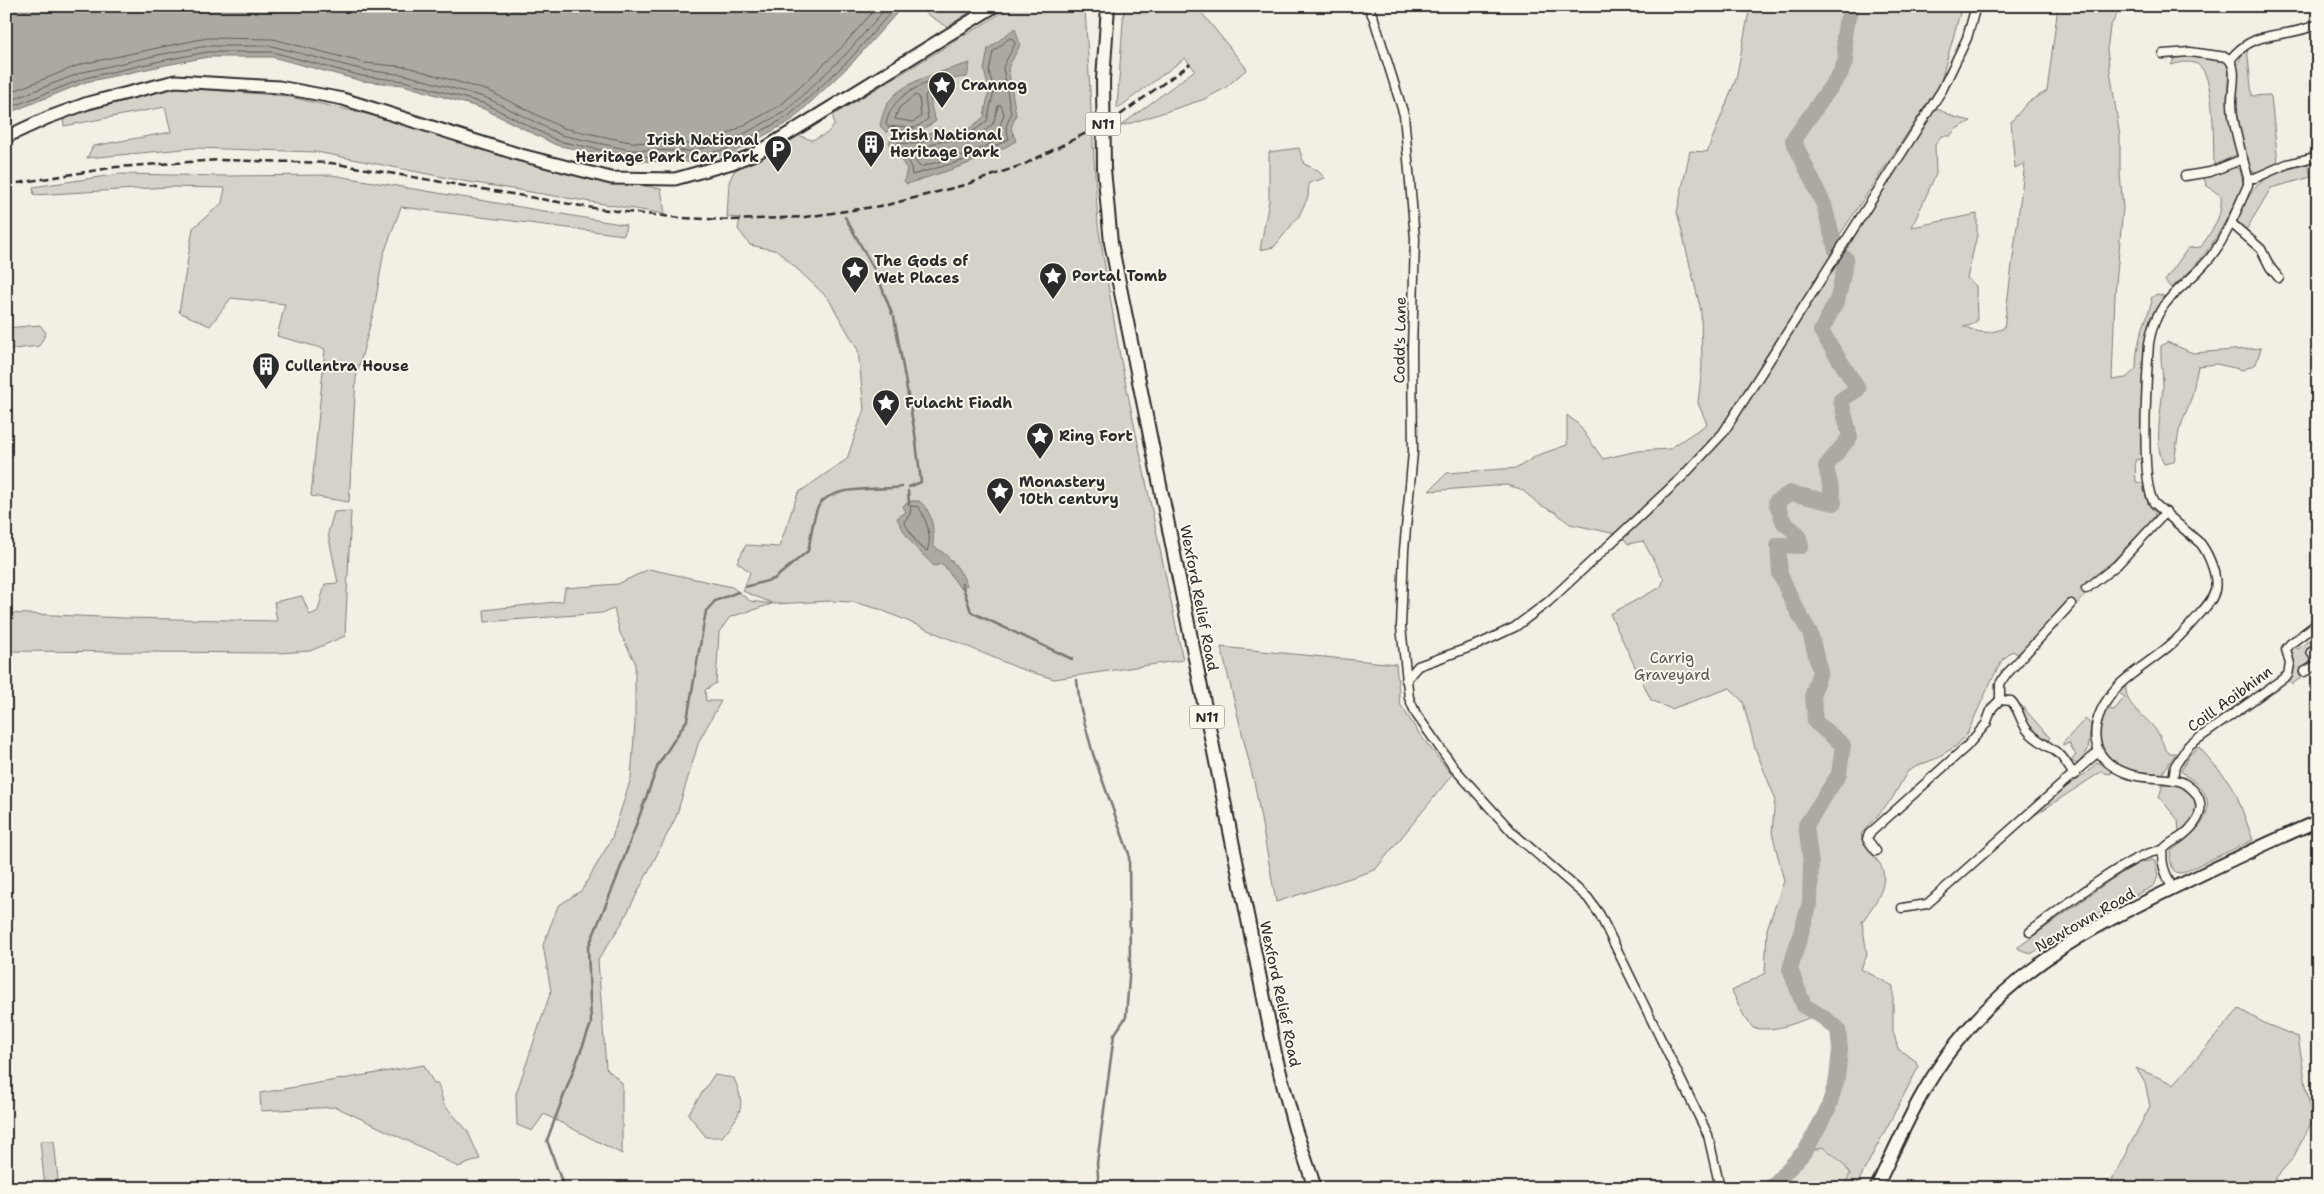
<svg xmlns="http://www.w3.org/2000/svg" width="2324" height="1194" viewBox="0 0 2324 1194" font-family="'Shantell Sans',sans-serif">
	<style>
		.built { fill: #e4e0d6 }
		.green { fill: #d5d2c9; stroke: #807e7a }
		.water { fill: #aca9a2; stroke: #787772 }
		.lines { fill: none; stroke-linecap: round; stroke-linejoin: round }
		.shore { stroke: #5f5d5b; stroke-width: 1 }
		.stream { stroke: #787772; stroke-width: 2.5 }
		.river { stroke: #aca9a2; stroke-width: 16 }
		.minor-casing { stroke: #2b2b2b; stroke-width: 11 }
		.secondary-casing { stroke: #2b2b2b; stroke-width: 15 }
		.trunk-casing { stroke: #2b2b2b; stroke-width: 16 }
		.minor { stroke: #fbf7ec; stroke-width: 8 }
		.secondary { stroke: #fbf7ec; stroke-width: 11 }
		.trunk { stroke: #fbf7ec; stroke-width: 12 }
		.rail { stroke: #2b2b2b; stroke-width: 2.5; stroke-dasharray: 8 4; stroke-linecap: butt }
		.labels { text-anchor: middle; dominant-baseline: central; stroke-width: 4; stroke-linejoin: round; paint-order: stroke }
		.shield { fill: #fbf7ec; stroke: #696865; stroke-width: 1 }
		.shield-label { font-size: 14px; font-weight: bold; fill: #2b2b2b }
		.poi-label { font-size: 15px; font-weight: bold; fill: #2b2b2b; stroke: #fbf7ec; text-anchor: start }
		.street-label { font-size: 15px; fill: #2b2b2b; stroke: #fbf7ec }
		.park-label { font-size: 15px; fill: #565552; stroke: #fbf7ec }
	</style>
	<rect width="100%" height="100%" fill="#f3efe4"/>
	<filter id="ink" filterUnits="userSpaceOnUse"><feTurbulence type="fractalNoise" baseFrequency=".02" numOctaves="2"/><feDisplacementMap in="SourceGraphic" scale="10" xChannelSelector="R" yChannelSelector="G"/><feConvolveMatrix kernelMatrix="1 2 1 2 8 2 1 2 1" color-interpolation-filters="sRGB"/></filter>
	<g filter="url(#ink)">
		<path class="built" d="M1822 1147 1846 1166 1850 1174 1843 1188H1782L1805 1161 1809 1150Z"/>
		<g class="green">
			<path d="M915 6H979L947 27Z"/>
			<path d="M997 6 1002 12 1013 6 1085 8 1098 225 1120 356 1183 660 1054 679 1018 668 879 609 853 602 831 601 774 604 743 591 750 572 737 562 746 545 779 547 798 493 847 459 864 409 858 350 828 298 778 251 750 245 738 229 740 218 727 217 729 182 734 171 797 135 812 140 826 134 834 126 833 115 1000 14Z"/>
			<path d="M1124 6 1197 7 1247 69 1225 88 1205 99 1119 127 1195 70 1185 58 1117 109Z"/>
			<path d="M1750 6H1962L1940 84 1839 236 1824 193 1800 140 1833 96 1852 56 1850 29H1845C1843 39 1848 51 1846 60 1841 79 1806 123 1793 140L1824 205 1837 253 1932 106 1954 117 1971 121 1956 129 1950 136H1941L1935 145 1936 174 1912 227 1977 214V235L1967 278 1976 286 1977 321 1969 326H1963C1979 333 1988 335 2004 328L2025 163 2015 168 2011 122 2028 102 2047 91 2058 6H2125L2116 16 2110 27 2107 50 2120 137V174L2123 208 2115 294 2112 380 2126 378 2136 369C2136 340 2144 327 2152 301L2151 298 2157 294 2164 296 2151 316 2146 334 2142 459 2135 460 2136 482 2143 483 2147 501 2155 512 2154 519 2105 569 2080 588 2085 594 2076 605 2070 600 2018 654 2012 651 2002 661 1992 679 1967 734 1956 746 1935 759 1917 766 1907 772 1892 799 1861 834C1864 846 1873 854 1880 864 1892 884 1872 907 1862 922L1867 955 1861 969 1893 986V1031L1898 1049 1916 1061 1918 1068 1855 1188H1843L1850 1174C1844 1163 1833 1153 1822 1147L1816 1150H1806C1826 1111 1844 1075 1838 1029L1818 1014C1796 1023 1778 1032 1753 1028L1744 1016 1732 991 1765 973 1767 929 1784 881 1772 832 1775 798 1755 748 1743 702 1730 688 1671 709 1651 700 1610 614 1661 587 1664 579 1643 541 1628 544 1621 535 1570 524 1555 512 1540 505 1521 489 1506 485 1429 491 1447 473 1517 468 1538 455 1567 445V415L1578 424 1603 459 1637 451 1669 449 1707 424 1698 403 1702 366 1701 311 1677 212 1690 151 1707 152 1736 79Z"/>
			<path d="M2247 47 2252 96 2268 95 2271 97 2278 163 2257 172 2251 171C2242 137 2222 76 2247 47Z"/>
			<path d="M2181 55 2222 61 2227 63 2229 68 2227 102 2237 150 2236 155 2214 166C2213 146 2216 73 2197 64 2188 60 2179 63 2171 65L2175 58Z"/>
			<path d="M177 87 285 96 394 120 530 164 661 189 665 214 463 181 317 152 194 148 87 158 93 146 171 132 165 107 64 126 63 117Z"/>
			<path d="M1299 148 1304 164 1317 170 1325 178 1309 183 1308 197 1299 216 1274 247 1260 250 1269 201V152Z"/>
			<path d="M2308 164 2311 177 2271 188 2246 230 2236 220C2257 178 2263 176 2308 164Z"/>
			<path d="M2232 167 2240 169 2244 186C2222 227 2209 258 2171 288L2165 281 2188 248 2201 247C2212 230 2223 217 2221 196L2206 185 2204 178Z"/>
			<path d="M120 174 225 176 332 175 626 225 624 235 401 207 383 256 374 310 356 378 349 502 311 496 325 349 277 336 285 304 231 298 210 326 179 312 193 228 222 203 225 188 169 187 34 195 33 187Z"/>
			<path d="M40 325 46 333 39 346 6 350V328Z"/>
			<path d="M2167 342 2193 353 2261 348 2256 364 2243 370 2217 364 2198 366 2192 396 2179 431 2174 462 2164 464C2153 446 2162 407 2163 386 2163 372 2160 359 2161 346Z"/>
			<path d="M351 511 345 636 310 651 278 653 6 651V613L125 618 277 621 274 602 302 596 310 615 318 611 325 584 338 583 328 533 334 512Z"/>
			<path d="M649 569 732 587 750 601 772 604 730 617 719 632 716 683 705 690 706 701H721L699 741 676 817 622 923 598 960 606 1068 622 1083V1154L544 1114 532 1131 517 1125 516 1094 551 991 543 945 558 906 582 890 612 838 631 778 635 723V662L620 633 614 609 602 613 485 622 484 610 563 601 565 588 618 584Z"/>
			<path d="M2318 628V654L2312 647 2307 651 2311 659 2310 662 2298 671 2301 678 2292 684 2289 680C2301 665 2285 655 2294 646L2298 649 2317 634 2314 629Z"/>
			<path d="M1221 647 1396 664 1400 704 1420 735 1452 775 1375 870 1276 902 1255 786Z"/>
			<path d="M2126 685C2124 706 2144 714 2155 729 2161 736 2163 747 2169 753H2176L2162 774C2142 776 2107 767 2101 744 2098 734 2102 719 2106 709L2114 710 2125 697 2119 693Z"/>
			<path d="M2021 705 2050 738 2047 741C2030 729 2027 725 2021 705Z"/>
			<path d="M2085 719 2091 724 2088 750 2078 764 2071 761 2076 755 2069 743 2063 746V743Z"/>
			<path d="M2199 747 2226 778 2236 793 2253 840 2182 873 2175 872C2171 865 2168 858 2172 850 2192 836 2223 812 2199 786 2194 780 2186 777 2181 771L2189 755Z"/>
			<path d="M2098 762 2114 771 2110 774 2101 772 2032 817 2062 790 2084 775Z"/>
			<path d="M2174 783C2202 796 2202 814 2179 832L2178 820 2159 797 2163 784Z"/>
			<path d="M2144 860 2146 862 2151 860 2155 861 2158 876 2154 886 2095 915 2031 954 2017 948 2112 879Z"/>
			<path d="M2239 1009 2266 1024 2298 1037 2312 1121 2293 1158 2267 1188H2111L2112 1180 2150 1106 2145 1083 2136 1068 2174 1084Z"/>
			<path d="M424 1065 434 1084H438L444 1105 467 1130 480 1159 458 1167 425 1149 336 1107 261 1111 260 1093Z"/>
			<path d="M714 1075 734 1078C746 1108 742 1112 722 1137H706L688 1114Z"/>
			<path d="M40 1141H54L59 1188H45Z"/>
		</g>
		<g class="water">
			<path d="M6 6H903L853 62 792 120 733 153 691 162 628 161 556 145 484 109 403 85 362 81 272 57H208L166 65 86 82 6 114Z"/>
			<path d="M1015 28 1020 45 1008 68 1016 115 1011 128 1016 141C982 162 945 171 907 184L904 181 907 169 889 143 891 139 900 137 916 139 941 128 946 131H966L984 117 989 90 984 70 988 49Z"/>
			<path d="M970 63 967 77C938 79 922 90 936 121L917 133 899 130 886 132 880 126C882 117 884 108 890 100 907 79 944 71 970 63Z"/>
			<path d="M919 501C933 511 934 530 933 546 950 556 959 567 967 585L960 588 943 564 934 566C915 547 909 543 897 518L906 512 903 506 911 501Z"/>
		</g>
		<g class="lines">
			<g class="shore">
				<path d="M1010 38 1013 39 1015 44 1003 67 1011 114 1006 127 1009 139 972 158 912 175 911 167 897 143 917 144 940 134C959 143 973 132 987 121L994 91 989 71 993 52Z"/>
				<path d="M927 83 930 86 925 97 928 119 915 128 899 126 888 127 886 124C891 101 906 92 927 83Z"/>
				<path d="M6 94 82 64 162 47 207 38 273 39 365 63 407 67 489 91 563 128 630 142 689 144 726 135 781 105 840 49 878 6"/>
				<path d="M916 95 919 97 921 117 913 122 895 119 899 108Z"/>
				<path d="M6 102 83 72 163 54 207 46H272L364 70 406 75 487 98 561 135 630 150 690 151 729 142 786 111 845 55 888 6"/>
				<path d="M1001 105 1004 114 1000 126 1001 136C981 154 946 159 920 167L910 154 911 150 925 148 939 141H972L993 124 998 106Z"/>
				<path d="M6 109 85 78 165 60 208 52H272L362 76 404 81 486 104 558 141 629 156 691 157 731 148 789 116 850 59 896 6"/>
				<path d="M911 506 919 507C926 520 933 536 927 551L918 545 904 522 910 514Z"/>
			</g>
			<g class="stream">
				<path d="M845 217 874 269"/>
				<path d="M876 272 892 314"/>
				<path d="M894 317 915 434 921 482 909 487"/>
				<path d="M908 491 909 504"/>
				<path d="M962 584 971 612 1072 659"/>
				<path d="M745 587 774 579 808 551C811 538 812 522 817 509 828 483 879 491 902 487"/>
				<path d="M1077 680 1080 706 1093 754 1129 854 1130 965 1126 1017 1114 1035 1097 1163 1099 1188"/>
				<path d="M564 1188 547 1140 591 1024 588 948 616 880 658 765 687 720 706 611 715 601 738 592"/>
			</g>
			<path class="river" d="M1771 1188 1806 1150 1828 1109 1837 1079 1840 1050 1838 1029 1823 1017 1804 1006 1790 969 1810 903 1811 864 1806 825 1839 774 1843 745 1815 722 1813 694 1820 671 1810 633 1793 603 1780 574 1778 545 1801 546 1798 534 1784 523 1776 502 1790 493 1834 503 1826 466 1850 437 1841 400 1858 389 1821 331 1838 298 1846 259 1837 254 1824 205 1793 140 1840 74 1846 60 1844 37 1846 23 1853 6"/>
			<g class="minor-casing">
				<g id="minor">
					<path d="M1368 6 1374 19 1404 115 1415 238 1412 350 1413 452 1404 550 1401 627 1409 698 1416 714 1455 769 1513 833 1588 898 1600 915 1708 1135 1720 1188"/>
					<path d="M2163 54 2190 52 2226 57C2239 65 2232 87 2232 101 2232 126 2242 153 2248 178V185C2238 207 2229 231 2215 251 2190 288 2157 293 2149 343 2147 373 2140 481 2154 503L2201 544C2209 555 2218 576 2215 590 2213 600 2205 608 2198 616 2189 626 2180 637 2169 646 2153 660 2133 671 2118 686 2090 717 2082 758 2129 774 2146 780 2165 776 2182 782 2209 797 2204 819 2182 836 2175 841 2168 843 2163 850 2160 864 2167 876 2172 888"/>
					<path d="M2230 60C2255 27 2285 40 2318 24"/>
					<path d="M2185 176 2210 172 2243 159"/>
					<path d="M2248 178H2255L2287 164 2318 156"/>
					<path d="M2231 223 2261 249 2270 267 2279 278"/>
					<path d="M2086 589 2117 565 2166 512"/>
					<path d="M2311 652 2318 663"/>
					<path d="M2304 672 2318 664"/>
					<path d="M1406 680 1418 666 1479 644 1515 627 1548 602 1682 477 1723 433 1942 90 1967 38 1976 6"/>
					<path d="M2000 700V684L2004 677 2071 604"/>
					<path d="M2173 779 2175 766 2188 746 2288 675 2290 664 2286 649 2290 644 2318 623"/>
					<path d="M1876 851 1867 839 1869 834 1967 746 1986 724 1992 708 2000 700 2011 701C2020 710 2020 723 2029 732 2038 742 2052 747 2061 756 2066 761 2069 769 2075 775"/>
					<path d="M1902 908 1927 904 2098 752"/>
					<path d="M2030 932C2058 911 2130 852 2163 850"/>
				</g>
			</g>
			<g class="secondary-casing">
				<g id="secondary">
					<path d="M6 137 47 118 88 103 175 81 279 87 343 99 521 155 611 178 675 179 732 163 757 153 995 6"/>
					<path d="M1876 1188C1900 1138 1922 1085 1957 1042 2021 962 2100 923 2190 880 2232 860 2275 839 2318 821"/>
				</g>
			</g>
			<g class="trunk-casing">
				<path id="trunk" d="M1108 6 1103 80 1104 169 1111 243 1276 1058 1295 1129 1315 1188"/>
			</g>
			<use href="#minor" class="minor"/>
			<use href="#secondary" class="secondary"/>
			<use href="#trunk" class="trunk"/>
			<g class="rail">
				<path d="M1120 115 1190 64"/>
				<path d="M6 185 116 167 219 160 331 163 599 209 682 218 731 220 805 217 887 205 968 184 1025 164 1092 130"/>
			</g>
		</g>
	</g>
	<defs>
		<g id="sight-pin" transform="scale(1.4375)"><path d="M0 17L-7.5 6A9.5 9.5 0 1 1 7.5 6Z" fill="#2b2b2b" stroke="#fbf7ec"/><path d="M0-6L1.8-2.2L6-1.7L2.9 1.2L3.7 5.4L0 3.3L-3.7 5.4L-2.9 1.2L-6-1.7L-1.8-2.2Z" fill="#fff"/></g>
		<g id="building-pin" transform="scale(1.4375)"><path d="M0 17L-7.5 6A9.5 9.5 0 1 1 7.5 6Z" fill="#2b2b2b" stroke="#fbf7ec"/><path d="M-4-6H4V6H1V3H-1V6H-4ZM-2.5-4.3h1.7v1.8h-1.7ZM.8-4.3h1.7v1.8H.8ZM-2.5-1h1.7V.8h-1.7ZM.8-1h1.7V.8H.8Z" fill="#fff"/></g>
		<g id="parking-pin" transform="scale(1.4375)"><path d="M0 17L-7.5 6A9.5 9.5 0 1 1 7.5 6Z" fill="#2b2b2b" stroke="#fbf7ec"/><path d="M-3.5-5.5H1a3.5 3.5 0 0 1 0 7H-1V5.5H-3.5ZM-1-3.4V-.6H.8a1.4 1.4 0 0 0 0-2.8Z" fill="#fff"/></g>
	</defs>
	<g fill-rule="evenodd">
		<use href="#sight-pin" x="942" y="85"/>
		<use href="#building-pin" x="871" y="144"/>
		<use href="#parking-pin" x="778" y="149"/>
		<use href="#sight-pin" x="855" y="270"/>
		<use href="#sight-pin" x="1053" y="276"/>
		<use href="#building-pin" x="266" y="366"/>
		<use href="#sight-pin" x="886" y="403"/>
		<use href="#sight-pin" x="1040" y="436"/>
		<use href="#sight-pin" x="1000" y="491"/>
	</g>
	<g class="labels">
		<g class="shield">
			<rect x="1085.5" y="112.5" width="35" height="23" rx="4"/>
			<rect x="1189.5" y="705.5" width="35" height="23" rx="4"/>
		</g>
		<g class="shield-label">
			<text x="1103" y="124">N11</text>
			<text x="1207" y="717">N11</text>
		</g>
		<g class="poi-label">
			<text x="961" y="85">Crannog</text>
			<text x="890" y="135">Irish National<tspan x="890" dy="17">Heritage Park</tspan></text>
			<text x="759" y="140" text-anchor="end">Irish National<tspan x="759" dy="17">Heritage Park Car Park</tspan></text>
			<text x="874" y="261">The Gods of<tspan x="874" dy="17">Wet Places</tspan></text>
			<text x="1072" y="276">Portal Tomb</text>
			<text x="285" y="366">Cullentra House</text>
			<text x="905" y="403">Fulacht Fiadh</text>
			<text x="1059" y="436">Ring Fort</text>
			<text x="1019" y="482">Monastery<tspan x="1019" dy="17">10th century</tspan></text>
		</g>
		<g class="street-label">
			<text transform="translate(1400 340) rotate(-89)">Codd's Lane</text>
			<text transform="translate(1199 598) rotate(79)">Wexford Relief Road</text>
			<text transform="translate(2230 699) rotate(-36)">Coill Aoibhinn</text>
			<text transform="translate(2085 920) rotate(-30)">Newtown Road</text>
			<text transform="translate(1280 994) rotate(78)">Wexford Relief Road</text>
		</g>
		<g class="park-label">
			<text x="1672" y="658">Carrig<tspan x="1672" dy="17">Graveyard</tspan></text>
		</g>
	</g>
	<rect width="2324" height="1194" fill="none" stroke="#fbf7ec" stroke-width="25"/>
	<rect x="12" y="12" width="2299" height="1169" fill="none" stroke="#2b2b2b" stroke-width="2" filter="url(#ink)"/>
</svg>
